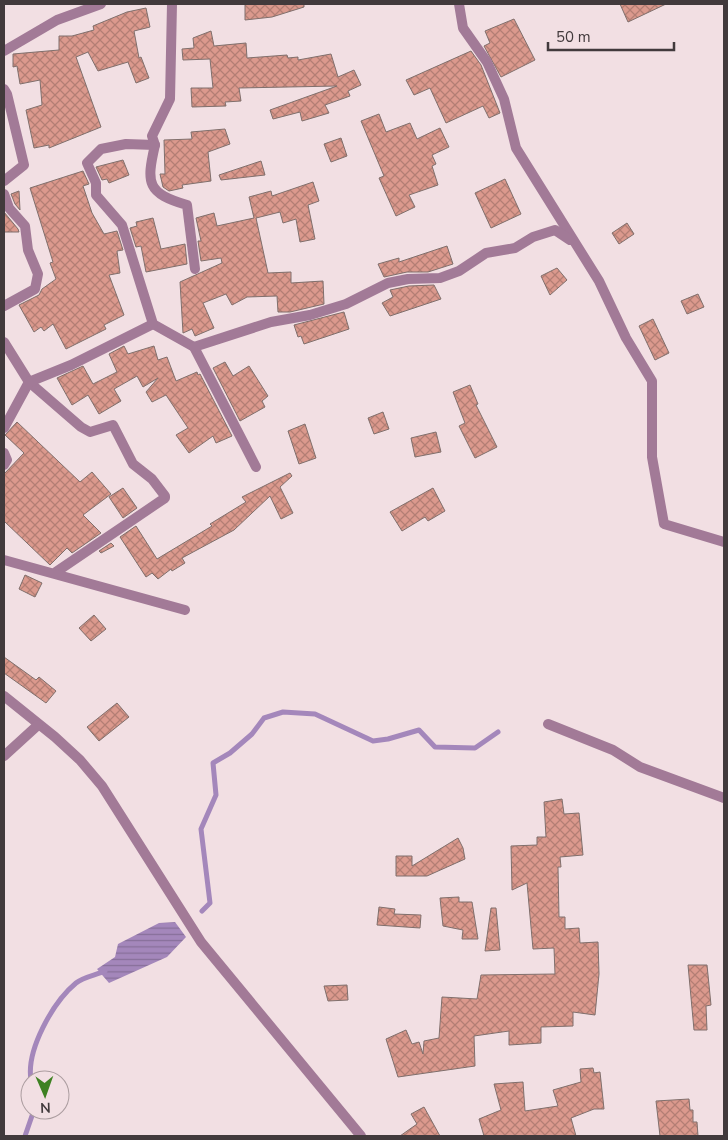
<svg xmlns="http://www.w3.org/2000/svg" width="728" height="1140" viewBox="0 0 728 1140" font-family="'Nunito Sans',sans-serif">
	<style>
		.water { fill: url(#water-rules) }
		.lines { fill: none; stroke-linecap: round; stroke-linejoin: round }
		.stream { stroke: #a487bb; stroke-width: 5 }
		.building { fill: url(#building-cross-hatch); stroke: #806f6c }
		.minor { stroke: #a27a97; stroke-width: 10 }
	</style>
	<defs>
		<pattern id="water-rules" width="6" height="5" patternUnits="userSpaceOnUse" patternTransform="scale(1.25)"><rect width="6" height="5" fill="#a487bb"/><path d="M0 2.5h6" fill="none" stroke="#876f99"/></pattern>
		<pattern id="building-cross-hatch" width="8" height="8" patternUnits="userSpaceOnUse" patternTransform="scale(1.25)"><rect width="8" height="8" fill="#db998d"/><path d="M0 0l8 8M0 8l8-8" fill="none" stroke="#b37e74"/></pattern>
	</defs>
	<rect width="100%" height="100%" fill="#f2dfe3"/>
	<path class="water" d="M175 922 186 937 167 957 109 983 97 969 115 957 118 944 159 923Z"/>
	<g class="lines">
		<g class="stream">
			<path d="M202 911 210 903 201 829 216 795 213 763 230 753 252 734 264 718 283 712 315 714 373 741 388 739 419 730 435 747 475 748 498 732"/>
			<path d="M31 1080C26 1050 53 1002 76 983 83 977 96 975 105 971"/>
			<path d="M25 1136 34 1110"/>
		</g>
	</g>
	<g class="building">
		<path d="M245 4H304V7L272 17 245 20Z"/>
		<path d="M620 4H666L628 22Z"/>
		<path d="M146 8 150 27 134 31 139 58 141 57 149 78 136 83 128 62 98 71 88 52 76 57 101 127 49 148V145L34 148 26 110 42 105 40 80 20 84 17 66 13 67V54L59 50V36H72L94 30 93 26 127 12Z"/>
		<path d="M514 19 535 60 501 77 484 46 490 43 485 31Z"/>
		<path d="M211 31 214 46 246 43 247 58 287 55 288 58 298 57V60L331 54 338 77 354 70 361 85 348 91 350 96 325 105 329 113 302 121 300 112 273 119 270 110 337 86 239 88 241 101 225 102 226 106 192 107 191 88H213L210 59 183 60 182 49 194 48 193 38Z"/>
		<path d="M471 51 481 65 500 113 489 118 483 106 446 123 430 88 414 95 406 80Z"/>
		<path d="M379 114 386 132 410 123 417 139 440 128 449 147 432 155 436 164 432 166 438 185 409 195 415 207 396 216 379 178 384 176 361 121Z"/>
		<path d="M225 129 230 144 208 152 211 181 182 185 183 188 169 191 163 187 160 174H165L164 140 192 139 191 132Z"/>
		<path d="M341 138 347 156 331 162 324 144Z"/>
		<path d="M123 160 129 175 109 183 107 179 102 180 96 167Z"/>
		<path d="M261 161 265 175 221 180 219 175Z"/>
		<path d="M83 171 89 184 83 186 92 213 104 234 117 231 123 250 117 251 120 273 109 275 124 315 104 325 106 329 66 349 53 324 44 331 41 327 34 332 19 305 39 295 42 289 56 279 50 263 53 262 30 188Z"/>
		<path d="M505 179 521 214 491 228 475 193Z"/>
		<path d="M313 182 319 201 308 205 315 239 300 242 296 219 283 223 280 212 256 218 268 273 291 272V283L323 281 324 304 290 312H278L277 296 247 297 232 305 226 294 203 303 214 328 195 336 192 329 183 333 180 282 222 263 221 258 201 261 198 241H201L196 218 214 213 217 226 254 218 249 197 271 191 272 196Z"/>
		<path d="M19 191 20 210 15 204 11 194Z"/>
		<path d="M4 212 18 229 19 232H4Z"/>
		<path d="M153 218 161 249 185 244 187 264 146 272 141 246 136 247 130 228 137 226 136 222Z"/>
		<path d="M627 223 634 234 619 244 612 233Z"/>
		<path d="M447 246 453 264 428 272H407L384 277 378 264 399 258V262Z"/>
		<path d="M557 268 567 280 550 295 541 276Z"/>
		<path d="M434 285 441 299 390 316 382 303 393 297 390 290 409 286Z"/>
		<path d="M698 294 704 307 687 314 681 301Z"/>
		<path d="M344 312 349 329 304 344 301 336 298 337 294 325Z"/>
		<path d="M653 319 669 353 655 360 639 326Z"/>
		<path d="M124 346 128 354 154 346 158 360 167 357 176 381 197 372 198 375 200 374 232 436 216 443 213 436 189 453 176 435 188 428 166 395 152 402 146 392 158 378 143 387 137 376 114 389 121 401 99 414 88 395 72 405 57 378 83 366 93 384 117 372 109 354Z"/>
		<path d="M225 362 233 376 249 366 268 396 262 401 265 407 240 421 213 368Z"/>
		<path d="M470 385 478 404 476 405 497 447 475 458 459 426 465 423 453 392Z"/>
		<path d="M383 412 389 429 374 434 368 418Z"/>
		<path d="M17 422 80 482 92 472 111 494 83 515 101 533 72 553 67 548 50 565 4 521V474L24 453 5 435Z"/>
		<path d="M305 424 316 458 299 464 288 431Z"/>
		<path d="M436 432 441 452 415 457 411 438Z"/>
		<path d="M290 473 292 476 280 487 293 513 281 519 270 496 234 530 182 558 185 563 172 571 171 569 158 579 152 573 146 577 120 537 136 526 157 559 212 526 210 524 246 502 242 497Z"/>
		<path d="M123 488 137 508 123 518 109 497Z"/>
		<path d="M433 488 445 511 428 521 425 517 402 531 390 512Z"/>
		<path d="M111 543 114 546 101 553 99 551Z"/>
		<path d="M25 575 42 583 35 597 19 589Z"/>
		<path d="M94 615 106 629 91 641 79 628Z"/>
		<path d="M4 657 36 680 39 677 56 691 46 703 4 673Z"/>
		<path d="M117 703 129 717 99 741 87 727Z"/>
		<path d="M562 799 564 814 579 813 583 855 560 857 561 867H558L559 917H565V929L579 928 580 943 598 942 599 974 595 1015 573 1012V1026L541 1027V1043L509 1045V1031L474 1036 475 1066 398 1077 386 1039 406 1030 412 1044 419 1042 423 1054 424 1041 439 1038 442 997 477 999 481 975 555 974 554 948 533 949 527 883 512 890 511 846 537 845V837H546L544 802Z"/>
		<path d="M458 838 463 848 465 859 427 876H396V856H412V866Z"/>
		<path d="M459 897V902H472L478 939H462L463 930 443 926 440 898Z"/>
		<path d="M379 907 395 909 394 914 421 915 420 928 377 925Z"/>
		<path d="M491 908H496L500 950 485 951Z"/>
		<path d="M688 965H707L711 1005 706 1006 707 1030H694Z"/>
		<path d="M347 985 348 1000 328 1001 324 986Z"/>
		<path d="M593 1068 594 1073 600 1072 604 1109H594L571 1118 576 1136H484L479 1119 501 1110 494 1084 523 1082 525 1111 558 1106 553 1090 581 1082 580 1069Z"/>
		<path d="M689 1099 690 1110H693V1122H697L698 1136H660L656 1101Z"/>
		<path d="M424 1107 440 1136H400L417 1124 411 1114Z"/>
	</g>
	<g class="lines">
		<g class="minor">
			<path d="M172 4 170 99 152 136 155 145 126 144 101 149 87 163 96 183V195L122 225 153 324 194 347 256 467"/>
			<path d="M459 4 463 28 487 62 504 99 516 148 599 281 626 338 652 381V457L664 524 724 542"/>
			<path d="M4 51 57 20 101 4"/>
			<path d="M4 89 7 94 24 165 4 181"/>
			<path d="M155 145C146 184 147 193 187 205L195 269"/>
			<path d="M4 194 9 208 25 226 28 250 38 274 35 289 4 306"/>
			<path d="M4 342 29 382 81 427 90 432 113 425 133 464 152 479 165 496V498L56 572"/>
			<path d="M194 347 271 322 310 315 346 304 388 283 408 279 440 278 459 271 486 253 515 248 533 237 555 230 570 240"/>
			<path d="M4 428 29 382 71 365 153 324"/>
			<path d="M4 453 7 460 4 465"/>
			<path d="M4 560 185 610"/>
			<path d="M4 696 55 737 80 760 102 786 201 942 361 1136"/>
			<path d="M548 724 613 750 640 767 724 798"/>
			<path d="M4 756 38 725"/>
		</g>
	</g>
	<rect width="728" height="1140" fill="none" stroke="#423a3c" stroke-width="10"/>
	<g transform="translate(45 1095) rotate(178)"><circle r="24" fill="#f2dfe3" stroke="#ac9da0"/>
	<path d="M0-4L9 19L0 12L-9 19Z" fill="#3e8122"/>
	<text y="-8" font-size="14" font-weight="bold" text-anchor="middle" fill="#423a3c">N</text>
	</g>
	<path d="M548 42v8h126v-8" fill="none" stroke="#423a3c" stroke-width="2.5"/>
	<text x="556" y="42" font-size="15" fill="#423a3c" stroke="#f2dfe3" stroke-width="4" paint-order="stroke">50 m</text>
</svg>
